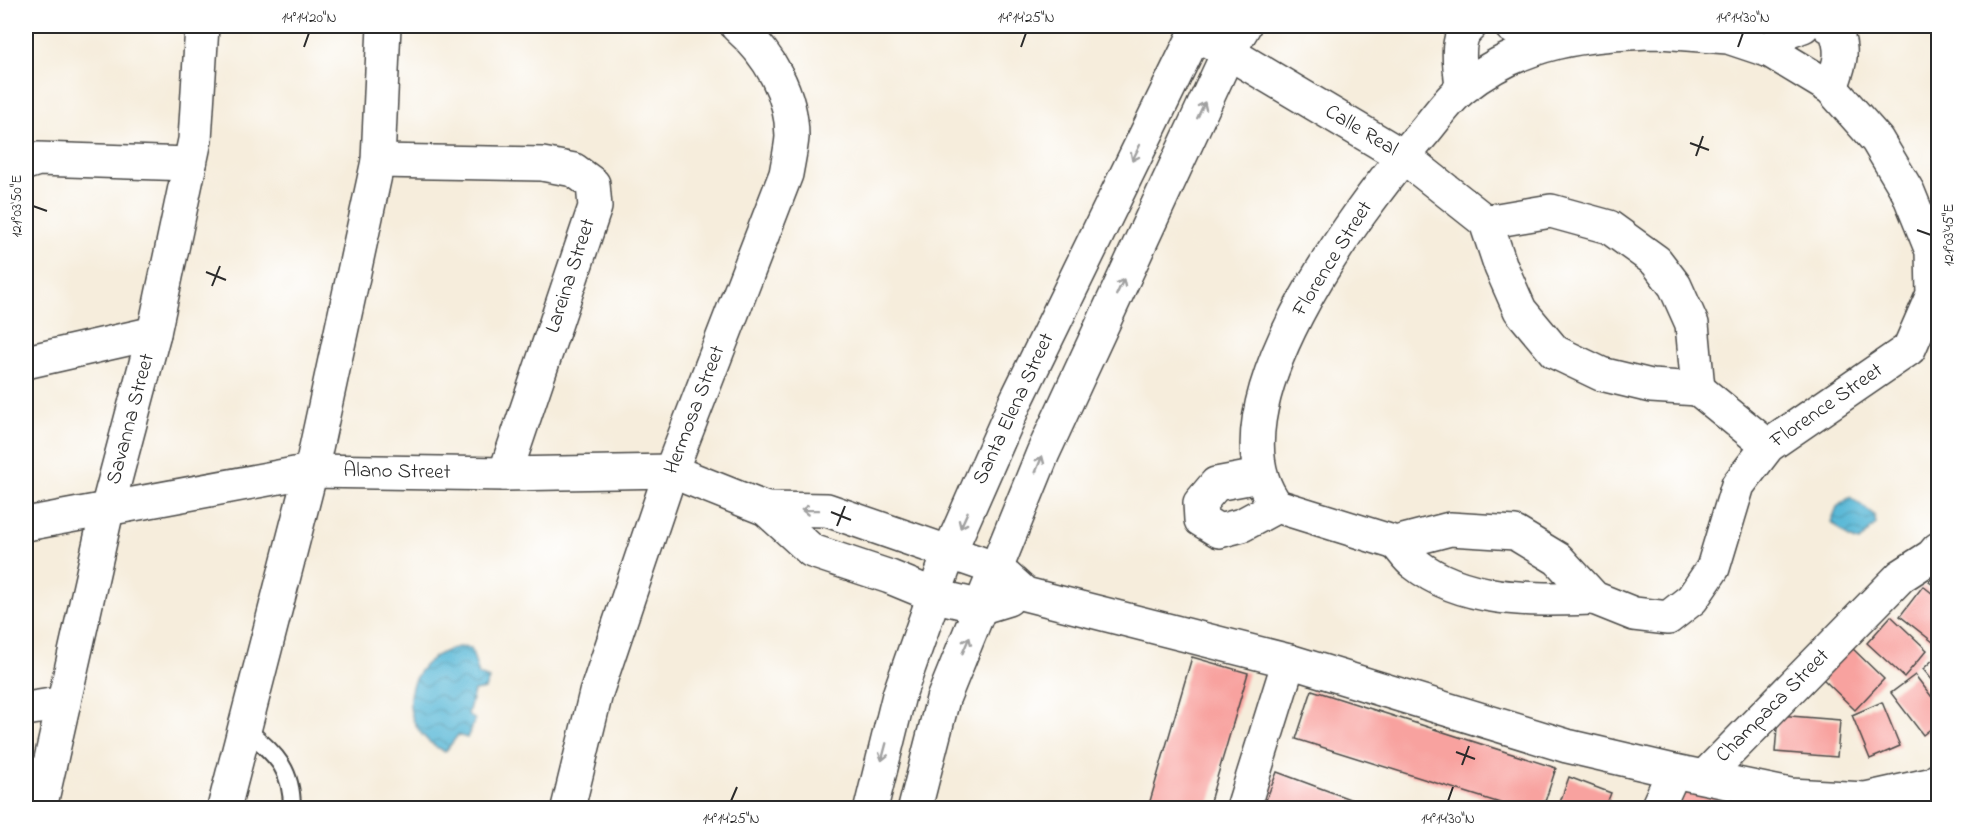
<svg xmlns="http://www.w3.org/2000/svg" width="1964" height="834" viewBox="0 0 1964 834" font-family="'Indie Flower',sans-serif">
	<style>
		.water { fill: url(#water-waves); stroke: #417180; stroke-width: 1.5 }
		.building { fill: #f8a29f }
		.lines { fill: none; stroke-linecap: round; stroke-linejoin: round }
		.service-casing { stroke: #494846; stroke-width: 20 }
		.minor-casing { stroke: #494846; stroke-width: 36 }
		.tertiary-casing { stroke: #494846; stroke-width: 36 }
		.service { stroke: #fff; stroke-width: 16 }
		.minor { stroke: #fff; stroke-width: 33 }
		.tertiary { stroke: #fff; stroke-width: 33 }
		.oneway { stroke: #a0a0a0 }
		.ticks { fill: none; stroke: #2b2b2b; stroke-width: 2 }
		.labels { text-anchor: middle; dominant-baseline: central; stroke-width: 5; stroke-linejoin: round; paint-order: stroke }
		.street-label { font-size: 21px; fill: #2b2b2b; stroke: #fff }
		.neatline { fill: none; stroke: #2b2b2b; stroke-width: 2 }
		.ticks-label { font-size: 15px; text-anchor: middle; fill: #2b2b2b }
	</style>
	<defs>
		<pattern id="water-waves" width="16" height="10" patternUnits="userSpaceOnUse" patternTransform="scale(1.5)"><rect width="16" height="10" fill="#57b7d6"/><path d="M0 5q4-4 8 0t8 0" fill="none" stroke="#4895ae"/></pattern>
	</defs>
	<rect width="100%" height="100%" fill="#fff"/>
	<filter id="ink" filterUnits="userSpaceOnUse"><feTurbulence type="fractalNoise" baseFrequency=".0167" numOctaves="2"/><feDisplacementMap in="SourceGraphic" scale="12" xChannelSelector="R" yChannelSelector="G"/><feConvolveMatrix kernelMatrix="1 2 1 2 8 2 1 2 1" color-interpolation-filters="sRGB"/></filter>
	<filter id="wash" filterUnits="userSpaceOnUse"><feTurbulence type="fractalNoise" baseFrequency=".008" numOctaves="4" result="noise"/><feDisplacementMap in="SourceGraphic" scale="24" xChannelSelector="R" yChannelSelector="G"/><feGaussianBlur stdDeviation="1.35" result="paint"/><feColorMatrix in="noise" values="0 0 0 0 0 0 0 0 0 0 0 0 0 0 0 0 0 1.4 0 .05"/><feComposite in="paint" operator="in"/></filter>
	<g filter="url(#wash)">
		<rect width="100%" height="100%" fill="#f6eddc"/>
		<g class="water">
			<path d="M1850 497 1874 515 1876 524 1859 542 1849 538 1831 522 1837 507Z"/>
			<path d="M458 647 471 648 479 675 489 679 485 689 474 691 468 714 475 720 467 738 458 735 445 752C391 726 402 660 458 647Z"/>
		</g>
		<g id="blocks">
			<g class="building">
				<path d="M1938 569V588L1929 582Z"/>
				<path d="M1923 586 1938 598V636L1933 642 1900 616Z"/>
				<path d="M1891 616 1927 650 1904 677 1867 643Z"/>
				<path d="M1851 647 1884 679 1855 710 1822 678Z"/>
				<path d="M1938 655V687L1923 669Z"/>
				<path d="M1192 657 1248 673 1208 808H1148Z"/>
				<path d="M1915 675 1938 705V723L1923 735 1891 693Z"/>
				<path d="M1312 690 1556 768 1543 808H1516L1296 739Z"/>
				<path d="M1882 702 1900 746 1870 759 1852 715Z"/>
				<path d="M1778 715 1840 720 1837 757 1775 752Z"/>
				<path d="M1277 772 1312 785 1374 808H1263Z"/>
				<path d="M1569 777 1611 793 1605 808H1558Z"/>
				<path d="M1684 780 1782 808H1676Z"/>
			</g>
		</g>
	</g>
	<g filter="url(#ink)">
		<use href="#blocks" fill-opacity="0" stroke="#494846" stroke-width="1.5"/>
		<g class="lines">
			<g class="service-casing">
				<path id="service" d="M245 728C274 754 292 766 292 808"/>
			</g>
			<g class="minor-casing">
				<g id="minor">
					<path d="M1511 26 1543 44"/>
					<path d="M1829 26 1834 27C1845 52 1840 63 1831 88"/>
					<path d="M1194 32 1404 157 1486 222 1501 267 1520 310 1555 352 1601 374 1651 386 1698 389 1692 324 1675 286 1656 261 1609 227 1551 211 1486 222"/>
					<path d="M1660 32 1728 37 1770 51 1831 88 1877 140 1908 192 1932 251 1933 294 1909 349 1768 446 1738 485 1713 568 1692 599 1668 618 1634 614 1594 598 1558 559 1515 533 1450 529 1396 543 1277 506C1203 413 1357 211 1418 139 1433 123 1446 101 1463 88 1523 40 1587 33 1660 32Z"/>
					<path d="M1770 51 1787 32 1803 26"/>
					<path d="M1462 88C1461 71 1453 38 1470 26"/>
					<path d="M378 161 542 164 574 170 593 184 595 207 505 474"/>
					<path d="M26 163 38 159 190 164"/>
					<path d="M26 362 154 333"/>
					<path d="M1698 389 1768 446"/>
					<path d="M1259 476 1216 484 1200 503 1201 520 1219 531 1242 525 1277 506"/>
					<path d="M766 509 827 510 997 569 1025 594 1289 661 1567 746 1674 771 1790 795 1865 799 1933 784 1938 780"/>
					<path d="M26 524 311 471 505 474 671 471 766 509 812 551 890 577 936 596 982 607 1008 599"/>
					<path d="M1396 543C1402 549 1407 558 1414 563 1464 603 1534 600 1594 598"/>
					<path d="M26 709 64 703"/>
					<path d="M1705 776 1901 576 1932 556 1938 549"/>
					<path d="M40 808 108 506 154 333 195 140 202 26"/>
					<path d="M224 808 311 471 378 161 384 26"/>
					<path d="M568 808 596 693 671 471 786 174C788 162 791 149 792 137 792 93 769 54 737 26"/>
					<path d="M1243 808 1289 661"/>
					<path d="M1657 808 1674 771"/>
				</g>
			</g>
			<g class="tertiary-casing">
				<g id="tertiary">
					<path d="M871 808 899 695 949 553 1015 403 1199 26"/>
					<path d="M915 808 943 699 1043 453 1229 51 1244 26"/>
				</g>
			</g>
			<use href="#service" class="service"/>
			<use href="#minor" class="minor"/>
			<use href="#tertiary" class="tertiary"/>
		</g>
		<defs><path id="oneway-shaft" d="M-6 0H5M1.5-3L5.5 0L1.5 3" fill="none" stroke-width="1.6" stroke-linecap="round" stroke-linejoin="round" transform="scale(1.5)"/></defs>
		<g class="oneway">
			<use href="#oneway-shaft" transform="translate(1201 110) rotate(-65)"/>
			<use href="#oneway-shaft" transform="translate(1136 153) rotate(116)"/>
			<use href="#oneway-shaft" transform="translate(1120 287) rotate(-65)"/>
			<use href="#oneway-shaft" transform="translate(1039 464) rotate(-68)"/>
			<use href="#oneway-shaft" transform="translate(810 510) rotate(-179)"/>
			<use href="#oneway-shaft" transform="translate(964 520) rotate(114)"/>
			<use href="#oneway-shaft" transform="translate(966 645) rotate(-67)"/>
			<use href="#oneway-shaft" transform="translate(884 752) rotate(105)"/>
		</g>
	</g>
	<path class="ticks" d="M304 47 309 33M1021 47 1026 33M1738 47 1743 33M1690 143 1709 150M1696 156 1703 136M33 206 47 211M1917 230 1931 235M206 272 226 280M212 286 220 266M831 512 851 520M837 526 845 506M1456 752 1475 759M1462 765 1469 746M731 801 737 787M1448 801 1453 787"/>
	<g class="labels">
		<g class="street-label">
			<text transform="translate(1361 131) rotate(31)">Calle Real</text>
			<text transform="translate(1333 259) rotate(-58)">Florence Street</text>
			<text transform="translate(571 276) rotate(-72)">Lareina Street</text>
			<text transform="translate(1827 406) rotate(-35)">Florence Street</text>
			<text transform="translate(1014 409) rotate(-65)">Santa Elena Street</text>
			<text transform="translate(695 410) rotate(-69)">Hermosa Street</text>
			<text transform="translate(131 419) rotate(-75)">Savanna Street</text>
			<text transform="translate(397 472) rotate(1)">Alano Street</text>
			<text transform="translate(1773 706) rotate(-45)">Champaca Street</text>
		</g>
	</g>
	<rect width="1964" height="834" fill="none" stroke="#fff" stroke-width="66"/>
	<rect x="33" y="33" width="1898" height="768" class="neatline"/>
	<g class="ticks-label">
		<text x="309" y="22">14°14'20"N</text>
		<text x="1026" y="22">14°14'25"N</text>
		<text x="1743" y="22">14°14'30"N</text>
		<text transform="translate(16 206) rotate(-90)" y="5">121°03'50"E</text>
		<text transform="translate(1948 235) rotate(-90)" y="5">121°03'45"E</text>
		<text x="731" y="823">14°14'25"N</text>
		<text x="1448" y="823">14°14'30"N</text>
	</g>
</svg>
